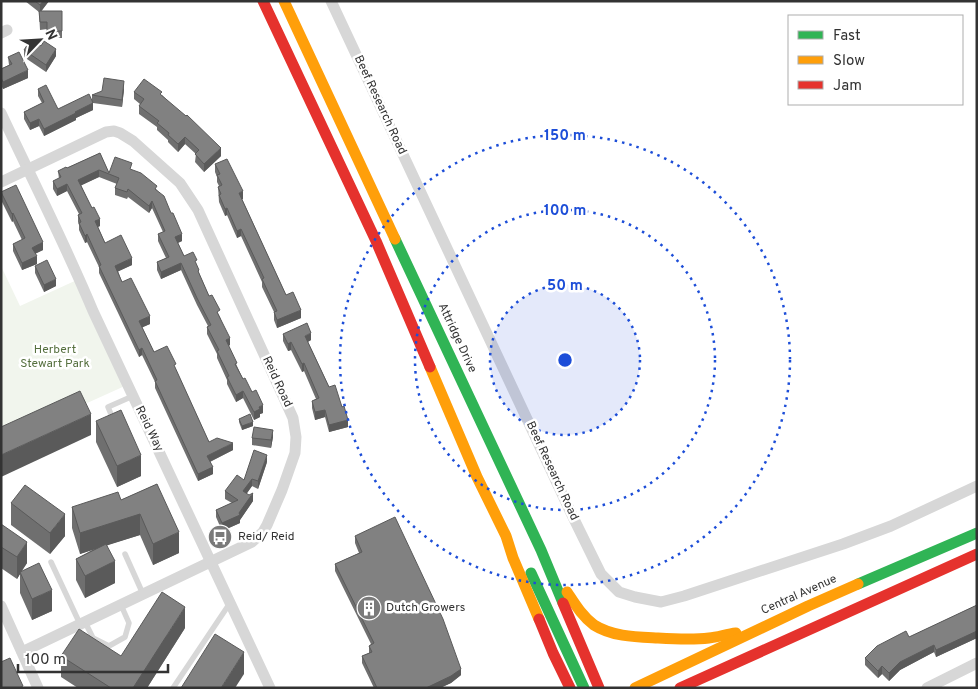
<svg xmlns="http://www.w3.org/2000/svg" width="978" height="689" viewBox="0 0 978 689" font-family="Overpass,sans-serif">
	<style>
		.green { fill: #f1f5ed }
		.lines { fill: none; stroke-linecap: round; stroke-linejoin: round }
		.lane { stroke: #d7d7d7; stroke-width: 5.5 }
		.street { stroke: #d7d7d7; stroke-width: 11 }
		.fast { stroke: #30b455; stroke-width: 11 }
		.slow { stroke: #ff9f0a; stroke-width: 11 }
		.jam { stroke: #e5322d; stroke-width: 11 }
		.wall { fill: #6f6f6f }
		.shaded-wall { fill: #5a5a5a }
		.building { fill: #818181; stroke: #5a5a5a }
		.ring { fill: none; stroke: #1d4ed8; stroke-width: 2.5; stroke-dasharray: 2.5 5 }
		.labels { text-anchor: middle; dominant-baseline: central; stroke-width: 5; stroke-linejoin: round; paint-order: stroke }
		.street-label { font-size: 12px; fill: #333; stroke: #fff }
		.park-label { font-size: 12px; fill: #56703f; stroke: #fff }
		.poi-label { font-size: 12px; fill: #333; stroke: #fff; text-anchor: start }
		.centre { fill: #1d4ed8; stroke: #fff; stroke-width: 2.5 }
		.ring-label { font-size: 15px; text-anchor: middle; font-weight: bold; fill: #1d4ed8; stroke: #fff; stroke-width: 5; stroke-linejoin: round; paint-order: stroke }
	</style>
	<rect width="100%" height="100%" fill="#fff"/>
	<path class="green" d="M1 266 20 306 79 279 127 385 1 442Z"/>
	<g class="lines">
		<g class="lane">
			<path d="M113 419 108 407 133 396"/>
			<path d="M125 554 143 594"/>
			<path d="M51 562 80 624"/>
			<path d="M85 622 93 638 109 646 125 637 129 623 121 605"/>
			<path d="M173 688 230 603"/>
		</g>
		<g class="street">
			<path d="M331 1 572 515 601 574 619 592 635 597 661 602 684 596 843 544 891 526 977 486"/>
			<path d="M1 33 7 30"/>
			<path d="M1 113C32 179 65 244 93 311L270 688"/>
			<path d="M1 182 106 132 114 131 120 133 133 141 180 183 198 210 293 418 296 437 295 453 282 490 267 525 263 532 252 542 22 652"/>
			<path d="M1 606 38 688"/>
			<path d="M927 688 977 663"/>
		</g>
		<g class="fast">
			<path d="M395 239 541 550 563 603"/>
			<path d="M531 573 584 688"/>
			<path d="M858 584 977 533"/>
		</g>
		<g class="slow">
			<path d="M284 1 395 239"/>
			<path d="M430 367 477 477 506 536 513 558 539 619"/>
			<path d="M567 592C575 604 582 616 594 625 613 637 637 637 658 638 675 639 692 640 709 638 718 637 727 634 736 633"/>
			<path d="M635 688 808 606 858 584"/>
		</g>
		<g class="jam">
			<path d="M263 1 376 241 430 367"/>
			<path d="M563 603 599 688"/>
			<path d="M539 619 553 653 570 688"/>
			<path d="M680 688 977 554"/>
		</g>
	</g>
	<g class="wall">
		<path d="M25 1H49L41 11H62V38H47V29L40 30 39 12Z"/>
		<path d="M24 50 56 56 46 72 24 57Z"/>
		<path d="M8 57 28 78 3 89 1 85V69L9 65Z"/>
		<path d="M38 89 58 109 92 101V95L124 89 122 107 93 103V110L76 118V120L44 136 39 126 30 130 24 119V112L42 103 38 96Z"/>
		<path d="M134 92 162 95 221 156 204 172 195 162 196 154 185 144 178 152 168 142V140L157 130V127L139 114V106L140 104 134 99Z"/>
		<path d="M100 153 109 173 132 170 157 190 182 241 178 243 184 256 197 266 199 273 209 296 220 317 230 345 228 346 237 366 243 379 252 392 263 413 260 414V417L254 420 243 398 236 402 227 384V380L217 358V354L207 334V327L208 326 197 305 181 270 161 279 157 270V262L166 258 158 241V234L163 232 152 208 149 213 128 197 127 199 115 195V188L117 184 99 177 81 185 100 226 98 227 105 243 132 265 118 271 122 282 150 324 142 327 154 352 176 370 209 442 233 450 210 462 213 474 198 481 155 388V382L142 355 139 357 99 273V267L87 242 85 243 79 230V225L78 222V215L79 214 67 191 57 196 53 189V181L59 179 58 171 67 168Z"/>
		<path d="M215 164 243 199H242L286 295 301 318 277 328 274 320V312L262 287V282L241 236 237 238 227 215 225 216 219 202 218 187 219 186 217 182V177L215 172Z"/>
		<path d="M1 192 43 250 35 254 37 264 22 270 13 251V244L22 240 13 221 12 222 1 200Z"/>
		<path d="M35 266 56 286 44 292 35 273Z"/>
		<path d="M283 334 311 340 308 342 348 427 329 432 325 417 315 420 312 408V401L316 399 304 371 302 372 291 350 288 351 283 341Z"/>
		<path d="M239 419 253 426 242 430 239 422Z"/>
		<path d="M96 421 141 476 117 487 96 442Z"/>
		<path d="M273 437 271 448 252 445V438Z"/>
		<path d="M267 462 258 489 252 486 246 494 253 501 240 520V523L222 531 216 517V510L232 503 225 499V491L244 480Z"/>
		<path d="M157 484 179 553 153 565 140 535 107 545 115 583 85 598 76 580V559L94 549 80 554 72 528V507L121 500Z"/>
		<path d="M11 503 65 536 50 554 11 525Z"/>
		<path d="M1 524 27 563 22 571 52 611 32 620 20 593V574L17 579 1 568Z"/>
		<path d="M355 536 461 675 451 683 440 688H374L362 663V656L369 653V646L371 644 335 571V564L359 553 355 543Z"/>
		<path d="M977 605V638L936 657 934 652 900 670 889 681 882 674 878 678 865 665V658Z"/>
		<path d="M185 628 147 688H78L61 677V656H121Z"/>
	</g>
	<g class="shaded-wall">
		<path d="M43 1H49L40 13V5Z"/>
		<path d="M56 49V56L46 72V65Z"/>
		<path d="M28 70V78L3 89V82Z"/>
		<path d="M124 81V89L122 107V100Z"/>
		<path d="M93 103V110L76 118V120L44 136V129L75 112Z"/>
		<path d="M39 119V126L30 130V123Z"/>
		<path d="M185 137V144L178 152V144Z"/>
		<path d="M221 148V156L204 172V164Z"/>
		<path d="M99 170V177L78 187V180Z"/>
		<path d="M67 184V191L57 196V189Z"/>
		<path d="M243 191V199L239 200V193Z"/>
		<path d="M152 201V208L149 213V206Z"/>
		<path d="M227 208V215L225 216V209Z"/>
		<path d="M13 213V221L12 222V214Z"/>
		<path d="M100 219V226L95 228V221Z"/>
		<path d="M241 229V236L237 238V231Z"/>
		<path d="M87 234V242L85 243V236Z"/>
		<path d="M182 234V241L175 244V237Z"/>
		<path d="M43 242V250L32 255V248Z"/>
		<path d="M37 256V264L22 270V263Z"/>
		<path d="M132 258V265L115 273V266Z"/>
		<path d="M181 263V270L161 279V272Z"/>
		<path d="M56 279V286L44 292V285Z"/>
		<path d="M301 310V318L277 328V320Z"/>
		<path d="M150 316V324L139 329V321Z"/>
		<path d="M311 333V340L305 343V336Z"/>
		<path d="M230 338V345L226 347V340Z"/>
		<path d="M291 342V350L288 351V344Z"/>
		<path d="M142 348V355L139 357V350Z"/>
		<path d="M304 363V371L302 372V364Z"/>
		<path d="M243 391V398L236 402V395Z"/>
		<path d="M263 405V413L260 414V417L254 420V412L259 407Z"/>
		<path d="M325 410V417L315 420V412Z"/>
		<path d="M91 414V435L1 477V455Z"/>
		<path d="M348 420V427L329 432V425Z"/>
		<path d="M253 422V426L242 430V426Z"/>
		<path d="M273 430V437L271 448V440Z"/>
		<path d="M233 443V450L207 463V456Z"/>
		<path d="M141 455V476L117 487V466Z"/>
		<path d="M267 455V462L258 489V481Z"/>
		<path d="M213 467V474L198 481V474Z"/>
		<path d="M252 479V486L243 499V491Z"/>
		<path d="M253 493V501L240 520V523L222 531V523L239 513Z"/>
		<path d="M65 514V536L50 554V533Z"/>
		<path d="M140 514V535L80 554V533Z"/>
		<path d="M179 532V553L153 565V544Z"/>
		<path d="M27 542V563L20 573V572V574L17 579V557Z"/>
		<path d="M115 561V583L85 598V576Z"/>
		<path d="M52 590V611L32 620V599Z"/>
		<path d="M185 607V628L147 688H133Z"/>
		<path d="M977 631V638L936 657V650Z"/>
		<path d="M934 645V652L900 670 889 681V673L900 662Z"/>
		<path d="M244 652V674L235 688H221Z"/>
		<path d="M882 666V674L878 678V671Z"/>
		<path d="M461 669V675L451 683 440 688H426Z"/>
	</g>
	<g class="building">
		<path d="M35 1H43L40 5Z"/>
		<path d="M39 11H62V31H47V22H40Z"/>
		<path d="M31 39 41 46 44 41 56 49 46 65 24 50Z"/>
		<path d="M19 52 28 70 3 82 1 78V69L12 64 8 57Z"/>
		<path d="M104 78 124 81 122 100 92 95 102 91Z"/>
		<path d="M144 79 162 92 160 94 186 116 187 115 221 148 204 164 195 154 199 150 185 137 178 144 168 135 169 133 157 123 159 121 139 106 144 99 134 92Z"/>
		<path d="M46 85 58 109 89 94 93 103 75 112 76 113 44 129 39 119 30 123 24 112 44 102 38 89Z"/>
		<path d="M100 153 109 173 115 157 132 163 130 169 141 173 157 186 155 189 164 196 171 213H173L182 234 175 237 184 256 193 252 197 260 195 261 199 270 198 271 209 296 212 295 220 310 217 312 230 338 226 340 237 363 235 364 243 379 245 378 252 392 256 390 263 405 259 407 260 409 254 412 243 391 236 395 227 377 229 376 217 351 219 350 207 327 211 325 197 298 181 263 161 272 157 262 169 257 158 234 165 231 152 201 149 206 128 189 127 192 115 188 119 178 99 170 78 180 92 208 94 207 100 219 95 221 105 243 121 235 132 258 115 266 122 282 131 278 150 316 139 321 154 352 167 346 176 364 174 365 209 442 217 438 233 443 207 456 213 467 198 474 155 381 157 380 142 348 139 350 99 266 101 265 87 234 85 236 79 223 81 222 78 215 82 213 67 184 57 189 53 181 61 177 58 171 66 167 67 168Z"/>
		<path d="M227 159 243 191 239 193 286 295 293 292 301 310 277 320 274 312 277 311 262 279 264 278 241 229 237 231 227 208 225 209 219 195 221 194 218 187 222 185 217 175 220 174 215 164Z"/>
		<path d="M16 185 43 242 32 248 37 256 22 263 13 244 25 238 13 213 12 214 1 192Z"/>
		<path d="M47 260 56 279 44 285 35 266Z"/>
		<path d="M307 323 311 333 305 336 329 387 335 385 342 407 344 406 348 420 329 425 325 410 315 412 312 401 319 398 304 363 302 364 291 342 288 344 283 334Z"/>
		<path d="M80 391 91 414 1 455V427Z"/>
		<path d="M121 410 141 455 117 466 96 421Z"/>
		<path d="M250 414 253 422 242 426 239 419Z"/>
		<path d="M254 427 273 430 271 440 252 438Z"/>
		<path d="M254 450 267 455 258 481 252 479 243 491 249 495 253 493 239 513 240 515 222 523 216 510 238 500 225 491 237 475 244 480Z"/>
		<path d="M157 484 179 532 153 544 140 514 80 533 72 507 118 492 121 500Z"/>
		<path d="M25 485 65 514 50 533 11 503Z"/>
		<path d="M395 517 443 619 461 669 451 676 426 688H377L362 656 372 652 369 646 374 643 335 564 362 552 355 536Z"/>
		<path d="M1 524 27 542 17 557 1 547Z"/>
		<path d="M106 544 115 561 85 576 76 559Z"/>
		<path d="M39 563 52 590 32 599 20 572Z"/>
		<path d="M162 592 185 607 133 688H111L61 656 79 629 121 656Z"/>
		<path d="M977 605V631L936 650 934 645 900 662 889 673 882 666 878 671 865 658 877 646 906 631 909 637Z"/>
		<path d="M215 634 244 652 221 688H181Z"/>
		<path d="M10 658 23 686 19 688H1V662Z"/>
	</g>
	<circle cx="565" cy="360" r="75" fill="#1d4ed8" fill-opacity=".12"/>
	<g class="ring">
		<circle cx="565" cy="360" r="75"/>
		<circle cx="565" cy="360" r="150"/>
		<circle cx="565" cy="360" r="225"/>
	</g>
	<defs>
		<g id="bus-disc" transform="scale(1.25)"><circle r="9.5" fill="#7a7a7a" stroke="#fff"/><path d="M-5-6H5V4H4V6H2V4H-2V6H-4V4H-5ZM-3.5-4V0h7V-4ZM-3.5 1.2v1.5H-2V1.2ZM2 1.2v1.5H3.5V1.2Z" fill="#fff"/></g>
		<g id="building-disc" transform="scale(1.25)"><circle r="9.5" fill="#7a7a7a" stroke="#fff"/><path d="M-4-6H4V6H1V3H-1V6H-4ZM-2.5-4.3h1.7v1.8h-1.7ZM.8-4.3h1.7v1.8H.8ZM-2.5-1h1.7V.8h-1.7ZM.8-1h1.7V.8H.8Z" fill="#fff"/></g>
	</defs>
	<g fill-rule="evenodd">
		<use href="#bus-disc" x="220" y="537"/>
		<use href="#building-disc" x="369" y="608"/>
	</g>
	<g class="labels">
		<g class="street-label">
			<text transform="translate(380 105) rotate(65)">Beef Research Road</text>
			<text transform="translate(457 338) rotate(65)">Attridge Drive</text>
			<text transform="translate(277 382) rotate(65)">Reid Road</text>
			<text transform="translate(149 429) rotate(64)">Reid Way</text>
			<text transform="translate(552 471) rotate(65)">Beef Research Road</text>
			<text transform="translate(799 595) rotate(-24)">Central Avenue</text>
		</g>
		<g class="park-label">
			<text x="55" y="350">Herbert<tspan x="55" dy="14">Stewart Park</tspan></text>
		</g>
		<g class="poi-label">
			<text x="238" y="537">Reid/ Reid</text>
			<text x="386" y="608">Dutch Growers</text>
		</g>
	</g>
	<circle cx="565" cy="360" r="8" class="centre"/>
	<g class="ring-label">
		<text x="565" y="140">150 m</text>
		<text x="565" y="215">100 m</text>
		<text x="565" y="290">50 m</text>
	</g>
	<rect width="978" height="689" fill="none" stroke="#333333" stroke-width="5"/>
	<rect x="788" y="15" width="175" height="90" fill="#ffffff" stroke="#adadad"/>
	<rect x="798" y="31" width="25" height="8" fill="#30b455" stroke="#adadad"/>
	<text x="833" y="40" font-size="15" fill="#333333">Fast</text>
	<rect x="798" y="56" width="25" height="8" fill="#ff9f0a" stroke="#adadad"/>
	<text x="833" y="65" font-size="15" fill="#333333">Slow</text>
	<rect x="798" y="81" width="25" height="8" fill="#e5322d" stroke="#adadad"/>
	<text x="833" y="90" font-size="15" fill="#333333">Jam</text>
	<g transform="translate(40 40) rotate(65)" stroke="#ffffff" stroke-width="4" paint-order="stroke">
	<path d="M0-4L9 19L0 12L-9 19Z" fill="#333333"/>
	<text y="-8" font-size="14" font-weight="bold" text-anchor="middle" fill="#333333">N</text>
	</g>
	<path d="M18 664v8h150v-8" fill="none" stroke="#333333" stroke-width="2.5"/>
	<text x="25" y="664" font-size="15" fill="#333333" stroke="#ffffff" stroke-width="4" paint-order="stroke">100 m</text>
</svg>
